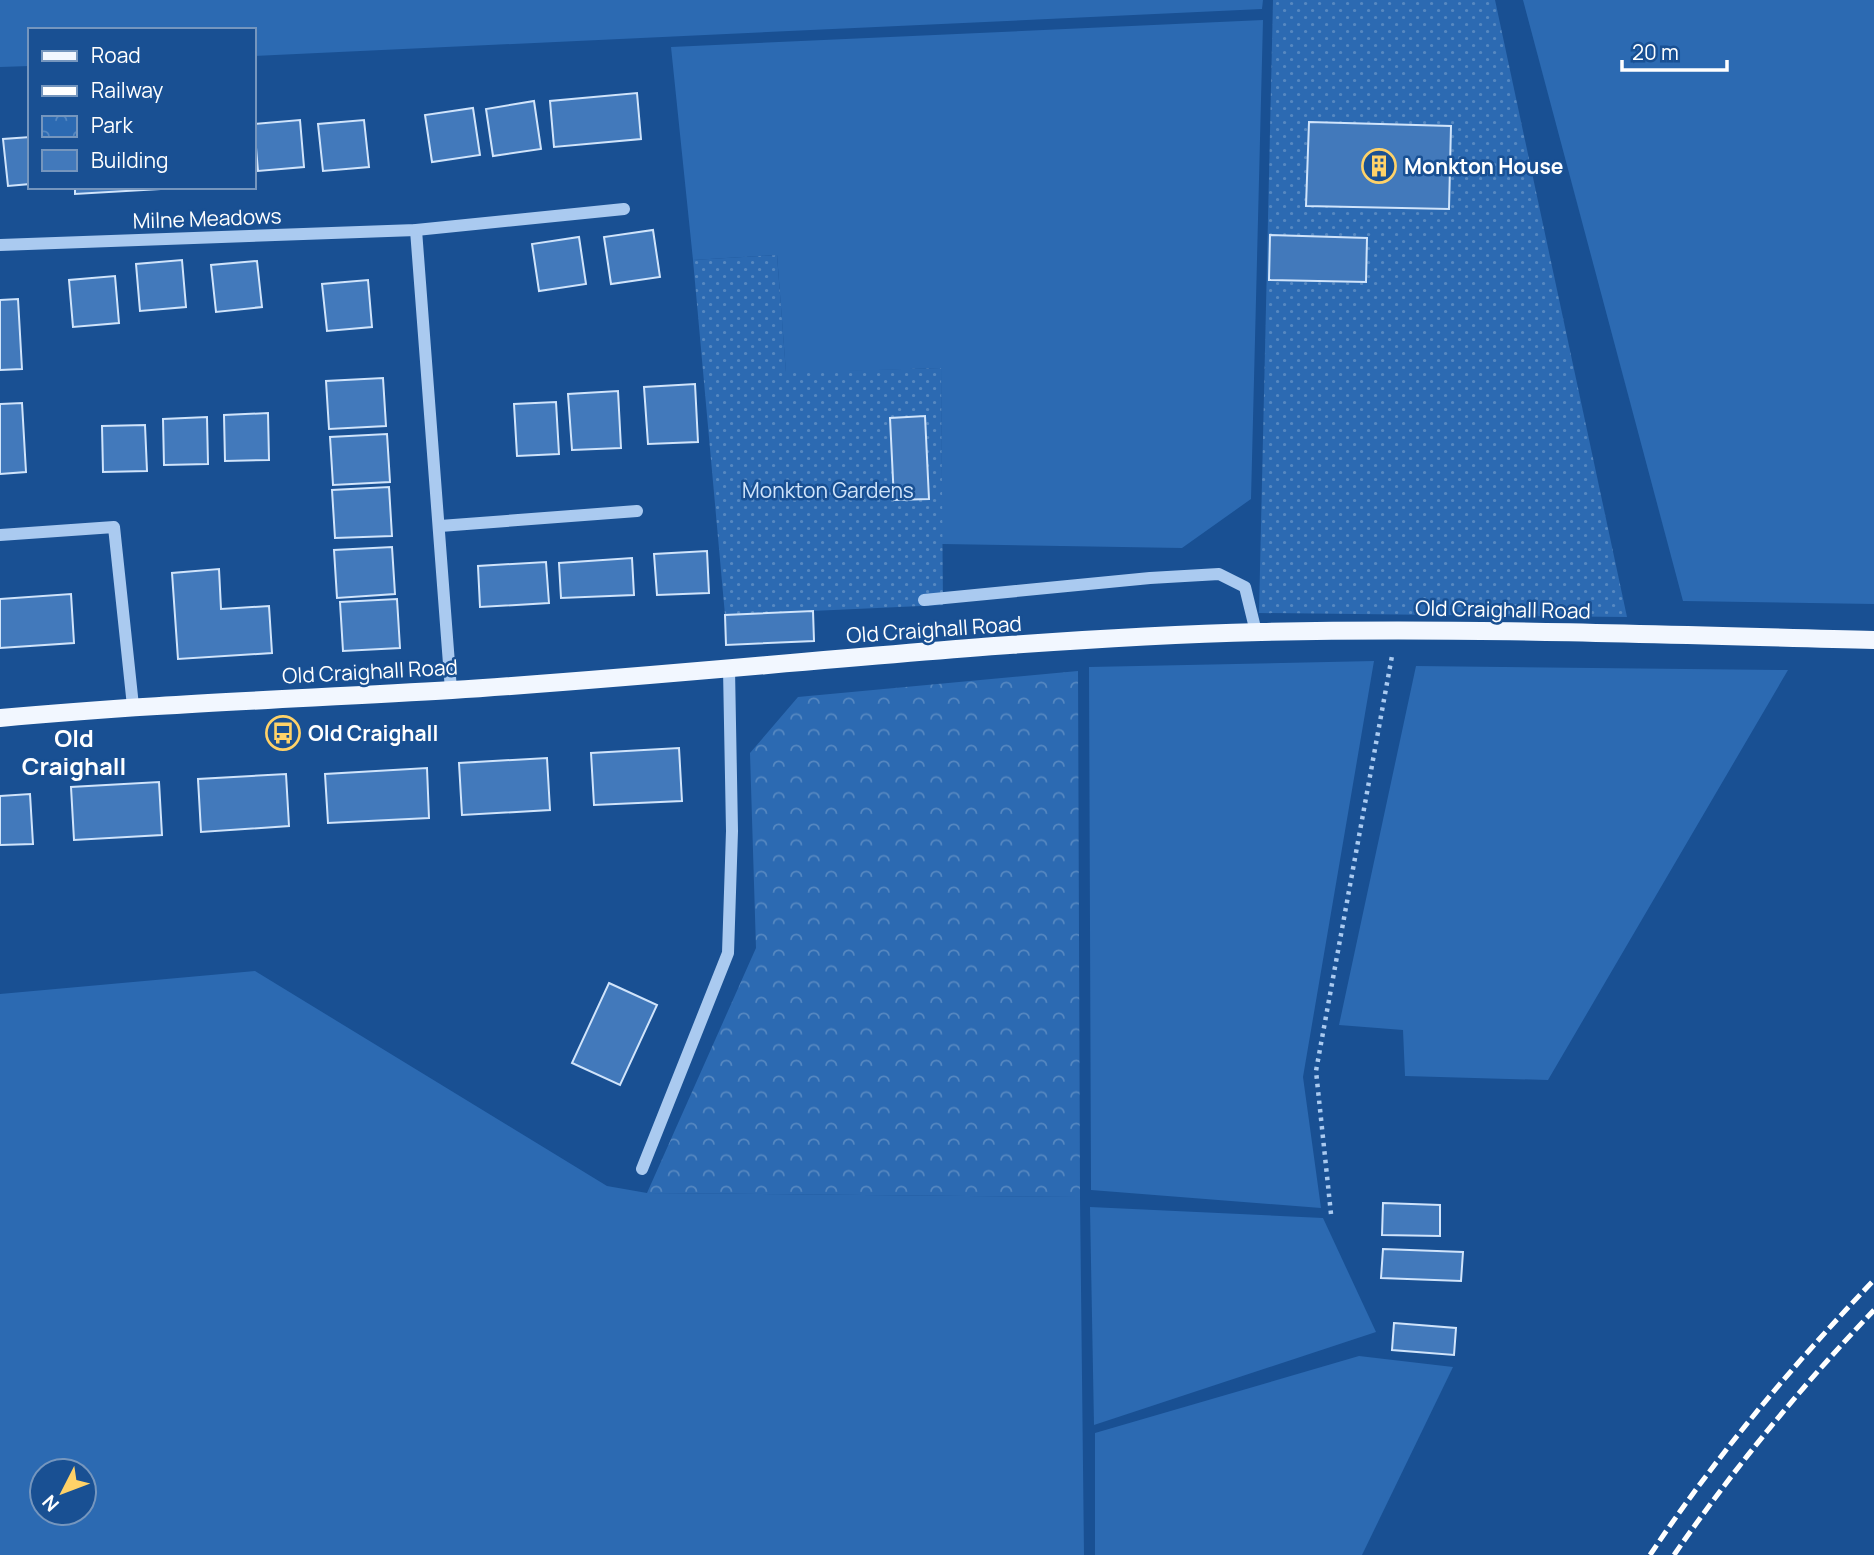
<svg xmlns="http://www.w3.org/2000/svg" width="1874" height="1555" viewBox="0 0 1874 1555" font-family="Manrope,sans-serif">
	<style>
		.grass { fill: #2c6ab2; fill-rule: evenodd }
		.park { fill: url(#park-crowns) }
		.garden { fill: url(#garden-dots) }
		.building { fill: #4279bb; stroke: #d0e4fb; stroke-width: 2 }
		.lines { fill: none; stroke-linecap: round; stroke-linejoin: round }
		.path { stroke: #aacaf0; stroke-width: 4.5; stroke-dasharray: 3.5 5; stroke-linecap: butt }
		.minor { stroke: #aacaf0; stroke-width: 12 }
		.major { stroke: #f2f7ff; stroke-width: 18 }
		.rail { stroke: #fff; stroke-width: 5; stroke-dasharray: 12 5; stroke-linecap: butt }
		.labels { text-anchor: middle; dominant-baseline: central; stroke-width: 5; stroke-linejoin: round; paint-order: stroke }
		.poi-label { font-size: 21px; font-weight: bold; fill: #fff; stroke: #195093; text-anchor: start }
		.street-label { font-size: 21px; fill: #fff; stroke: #195093 }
		.park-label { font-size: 21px; fill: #d0e4fb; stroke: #195093 }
		.quarter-label { font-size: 24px; font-weight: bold; fill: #fff; stroke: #195093 }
	</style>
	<defs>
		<pattern id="park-crowns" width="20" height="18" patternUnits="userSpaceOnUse" patternTransform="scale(1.75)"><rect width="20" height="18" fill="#2c6ab2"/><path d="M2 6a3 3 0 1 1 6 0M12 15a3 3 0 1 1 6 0" fill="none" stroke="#5688c1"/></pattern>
		<pattern id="garden-dots" width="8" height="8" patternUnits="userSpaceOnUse" patternTransform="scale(1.75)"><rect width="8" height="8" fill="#2c6ab2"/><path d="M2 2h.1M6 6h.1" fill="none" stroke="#5688c1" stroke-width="1.8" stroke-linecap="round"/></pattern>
	</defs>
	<rect width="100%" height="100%" fill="#195093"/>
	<g class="grass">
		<path d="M0 0H1263L1262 9 254 56V30H30V66L0 67Z"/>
		<path d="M1523 0H1874V604L1683 601Z"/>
		<path d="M1263 20 1251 499 1182 548 942 544 941 368 786 373 777 255 693 260 671 47Z"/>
		<path d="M1374 661 1303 1077 1321 1208 1091 1190 1089 667Z"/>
		<path d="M1416 666 1788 670 1548 1080 1405 1076 1403 1030 1339 1025Z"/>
		<path d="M255 971 607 1186 647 1193 1080 1197 1084 1555H0V994ZM42 1471H84V1513H42Z"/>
		<path d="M1090 1207 1323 1218 1376 1332 1094 1425Z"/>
		<path d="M1359 1356 1453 1367 1362 1555H1095V1433Z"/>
	</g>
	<path class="park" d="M1078 671 1080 1197 647 1193 756 948 750 753 798 697Z"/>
	<g class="garden">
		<path d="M1273 0H1495L1627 617 1259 613Z"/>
		<path d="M777 255 786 372 941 368 943 605 725 615 693 260Z"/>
	</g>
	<g class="building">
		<path d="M637 93 641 139 554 147 550 101Z"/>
		<path d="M534 101 541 149 493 156 486 109Z"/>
		<path d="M473 108 480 155 432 162 425 115Z"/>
		<path d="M300 120 304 167 258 171 254 124Z"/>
		<path d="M364 120 369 167 323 171 318 124Z"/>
		<path d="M1309 122 1451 126 1449 209 1306 206Z"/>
		<path d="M30 137V184L8 186 3 139Z"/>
		<path d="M75 187H160V189L75 194Z"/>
		<path d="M653 230 660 277 611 284 604 237Z"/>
		<path d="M1270 235 1367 238 1366 282 1269 280Z"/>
		<path d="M579 237 586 284 539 291 532 244Z"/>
		<path d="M182 260 186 307 140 311 136 264Z"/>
		<path d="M257 261 262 307 216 312 211 265Z"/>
		<path d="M115 276 119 323 73 327 69 280Z"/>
		<path d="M368 280 372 327 327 331 322 284Z"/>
		<path d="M18 299 22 369 0 370V300Z"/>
		<path d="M383 378 386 426 329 429 326 381Z"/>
		<path d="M695 384 698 442 648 444 644 387Z"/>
		<path d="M618 391 621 448 572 450 568 394Z"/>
		<path d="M556 402 559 454 517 456 514 404Z"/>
		<path d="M22 403 26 472 0 474V404Z"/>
		<path d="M268 413 269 460 225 461 224 415Z"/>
		<path d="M925 416 929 499 894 500 890 418Z"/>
		<path d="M207 417 208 464 164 465 163 419Z"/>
		<path d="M145 425 147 471 103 472 102 426Z"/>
		<path d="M387 434 390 482 333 485 330 437Z"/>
		<path d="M389 487 392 536 335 538 332 490Z"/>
		<path d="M392 547 395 594 337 598 334 550Z"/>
		<path d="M707 551 709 593 657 595 654 554Z"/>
		<path d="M632 558 634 595 561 598 559 563Z"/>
		<path d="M546 562 549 603 480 607 478 566Z"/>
		<path d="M219 569 221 609 269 606 272 653 178 659 172 573Z"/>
		<path d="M71 594 74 643 0 648V599Z"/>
		<path d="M397 599 400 648 343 651 340 602Z"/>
		<path d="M813 611 814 641 726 645 725 615Z"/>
		<path d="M679 748 682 801 594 805 591 753Z"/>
		<path d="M547 758 550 810 462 815 459 763Z"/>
		<path d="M427 768 429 818 328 823 325 774Z"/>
		<path d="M286 774 289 826 201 832 198 779Z"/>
		<path d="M159 782 162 835 74 840 71 787Z"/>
		<path d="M30 794 33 844 0 845V796Z"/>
		<path d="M609 983 657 1005 620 1085 572 1063Z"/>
		<path d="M1383 1203 1440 1205V1236L1382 1235Z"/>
		<path d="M1383 1249 1463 1252 1461 1281 1381 1278Z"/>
		<path d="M1394 1323 1456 1328 1454 1355 1392 1350Z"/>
	</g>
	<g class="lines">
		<path class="path" d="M1331 1214 1316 1071 1392 656"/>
		<g class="minor">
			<path d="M416 230 451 690"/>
			<path d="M0 245 416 230 624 209"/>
			<path d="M440 526 637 511"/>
			<path d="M0 535 114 527 133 706"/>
			<path d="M924 600 1150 578 1219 574 1245 587 1256 632"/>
			<path d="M642 1169 728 953 732 831 729 669"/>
		</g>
		<path class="major" d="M0 718C150 704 301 699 452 690 722 673 991 639 1261 632 1465 627 1670 635 1874 640"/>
		<g class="rail">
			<path d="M1650 1555C1716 1456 1792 1366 1874 1280"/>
			<path d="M1674 1555C1734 1468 1801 1387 1874 1310"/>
		</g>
	</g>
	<defs>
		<g id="building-ring" transform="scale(1.75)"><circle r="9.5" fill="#195093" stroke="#ffd268" stroke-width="1.5"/><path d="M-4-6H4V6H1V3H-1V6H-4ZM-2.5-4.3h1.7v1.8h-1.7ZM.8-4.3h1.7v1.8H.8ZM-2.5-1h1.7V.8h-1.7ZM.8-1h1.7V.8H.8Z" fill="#ffd268"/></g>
		<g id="bus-ring" transform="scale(1.75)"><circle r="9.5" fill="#195093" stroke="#ffd268" stroke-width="1.5"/><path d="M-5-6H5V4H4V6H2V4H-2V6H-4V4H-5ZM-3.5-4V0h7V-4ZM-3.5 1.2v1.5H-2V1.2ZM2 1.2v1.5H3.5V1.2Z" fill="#ffd268"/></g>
	</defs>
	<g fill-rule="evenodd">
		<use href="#building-ring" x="1379" y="166"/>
		<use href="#bus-ring" x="283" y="733"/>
	</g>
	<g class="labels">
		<g class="poi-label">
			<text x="1404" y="166">Monkton House</text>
			<text x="308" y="733">Old Craighall</text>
		</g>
		<g class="street-label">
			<text transform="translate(207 218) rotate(-2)">Milne Meadows</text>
			<text transform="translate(1503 609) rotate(1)">Old Craighall Road</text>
			<text transform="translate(934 629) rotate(-4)">Old Craighall Road</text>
			<text transform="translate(370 671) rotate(-3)">Old Craighall Road</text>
		</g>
		<g class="park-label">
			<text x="828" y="490">Monkton Gardens</text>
		</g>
		<g class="quarter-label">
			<text x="74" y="737">Old<tspan x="74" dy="28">Craighall</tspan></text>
		</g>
	</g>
	<rect x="28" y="28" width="228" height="161" fill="#195093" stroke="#7596be" stroke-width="2"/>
	<rect x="42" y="51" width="35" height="10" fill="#f2f7ff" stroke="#7596be" stroke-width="2"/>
	<text x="91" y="63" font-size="21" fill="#ffffff">Road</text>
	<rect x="42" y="86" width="35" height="10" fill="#ffffff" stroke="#7596be" stroke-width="2"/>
	<text x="91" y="98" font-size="21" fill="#ffffff">Railway</text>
	<rect x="42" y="116" width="35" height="21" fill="url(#park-crowns)" stroke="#7596be" stroke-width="2"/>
	<text x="91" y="133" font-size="21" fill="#ffffff">Park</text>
	<rect x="42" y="150" width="35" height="21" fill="#4279bb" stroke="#7596be" stroke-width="2"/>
	<text x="91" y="168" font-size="21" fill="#ffffff">Building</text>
	<g transform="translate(63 1492) rotate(228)"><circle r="33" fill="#195093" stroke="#7596be" stroke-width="2"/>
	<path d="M0-5L12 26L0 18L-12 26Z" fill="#ffd268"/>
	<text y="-10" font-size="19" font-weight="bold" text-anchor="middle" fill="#ffffff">N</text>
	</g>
	<path d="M1622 60v10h105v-10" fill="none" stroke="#ffffff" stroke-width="3.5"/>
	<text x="1632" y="60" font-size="21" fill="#ffffff" stroke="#195093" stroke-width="5" paint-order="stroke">20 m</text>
</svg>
